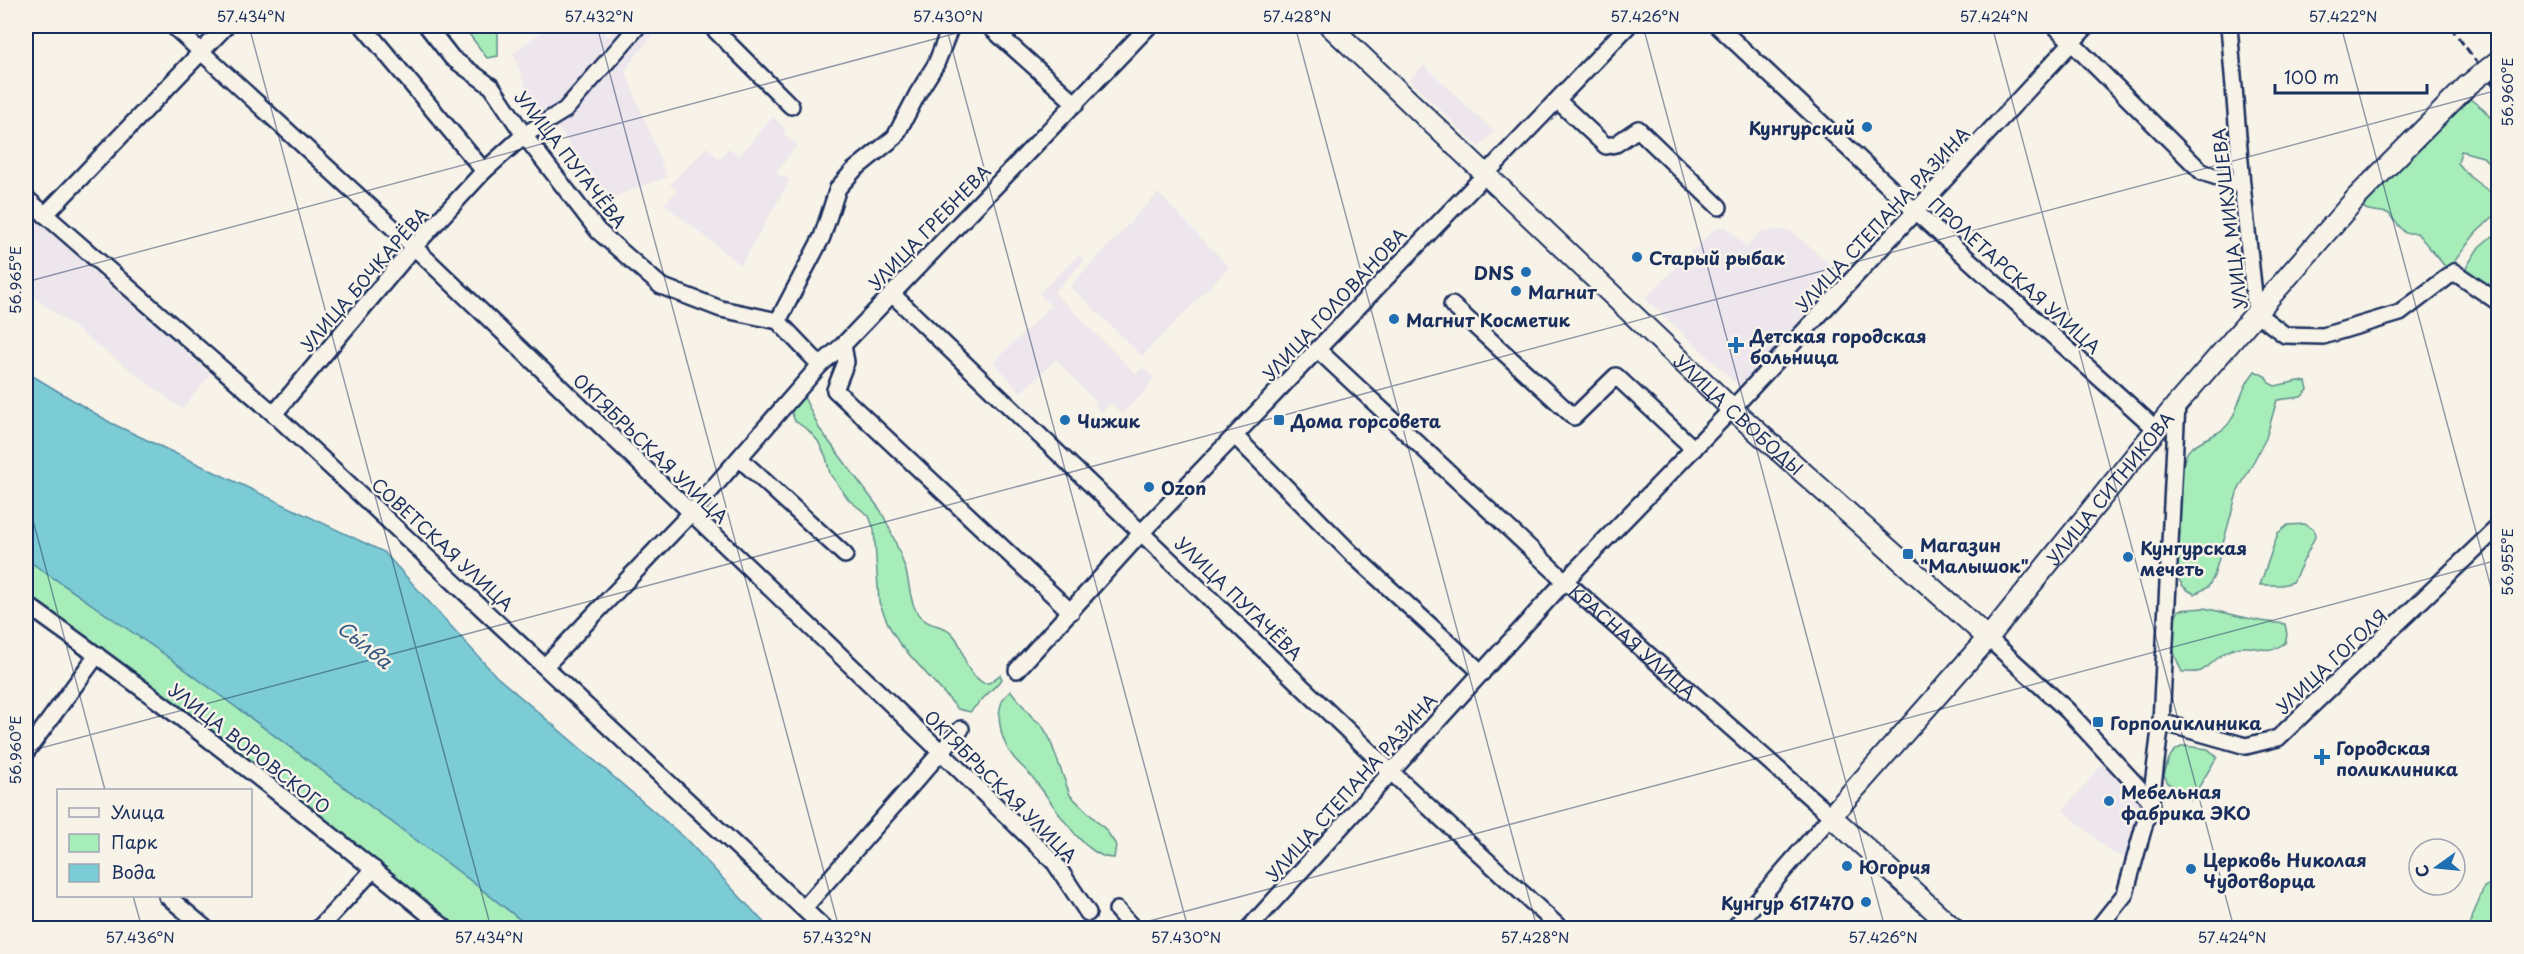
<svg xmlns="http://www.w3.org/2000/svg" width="2524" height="954" viewBox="0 0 2524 954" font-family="'Playpen Sans',sans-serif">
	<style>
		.built { fill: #ede6ed }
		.green { fill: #a7edba; stroke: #618e8c; stroke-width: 1.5 }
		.water { fill: #7bccd5; stroke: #558da5; stroke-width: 1.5 }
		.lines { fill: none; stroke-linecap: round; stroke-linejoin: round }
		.minor-casing { stroke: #1b2f5e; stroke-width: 20 }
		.major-casing { stroke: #1b2f5e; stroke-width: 24 }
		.minor { stroke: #f7f3e8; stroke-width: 15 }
		.major { stroke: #f7f3e8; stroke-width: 20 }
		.rail { stroke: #1b2f5e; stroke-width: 3; stroke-dasharray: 9 4.5; stroke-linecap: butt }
		.major-bridge-casing { stroke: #1b2f5e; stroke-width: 24; stroke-linecap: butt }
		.major-bridge { stroke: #f7f3e8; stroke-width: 20 }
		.ticks { fill: none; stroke: #1b2f5e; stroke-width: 1.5; stroke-opacity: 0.45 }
		.poi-dot { fill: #1f6fb2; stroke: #f7f3e8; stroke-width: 2 }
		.labels { text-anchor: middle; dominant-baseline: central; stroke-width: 5; stroke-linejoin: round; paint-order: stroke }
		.poi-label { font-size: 18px; font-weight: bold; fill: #1b2f5e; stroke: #f7f3e8; text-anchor: start }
		.street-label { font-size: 18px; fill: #1b2f5e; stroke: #f7f3e8 }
		.water-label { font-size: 20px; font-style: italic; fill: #33567c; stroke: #f7f3e8 }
		.neatline { fill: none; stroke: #1b2f5e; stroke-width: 2 }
		.ticks-label { font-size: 15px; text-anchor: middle; fill: #1b2f5e }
	</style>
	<rect width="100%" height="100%" fill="#f7f3e8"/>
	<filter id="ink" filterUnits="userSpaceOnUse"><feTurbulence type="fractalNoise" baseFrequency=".0167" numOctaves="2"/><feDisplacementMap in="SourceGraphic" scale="12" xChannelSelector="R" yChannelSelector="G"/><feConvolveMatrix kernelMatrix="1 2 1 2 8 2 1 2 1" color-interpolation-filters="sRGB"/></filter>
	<g filter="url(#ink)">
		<g class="built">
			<path d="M603 26 604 35 610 36 617 26H660L625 70 667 177 610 198 554 123 540 118 528 119 530 97 513 53 541 32 557 28Z"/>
			<path d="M1424 65 1494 132 1479 147 1409 80Z"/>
			<path d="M773 117 786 129 783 133 797 145 776 173 790 180 741 265 664 204 677 191 670 184 707 147 719 159 729 148 739 156Z"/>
			<path d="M1158 193 1229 267 1142 356 1070 286Z"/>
			<path d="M26 212 211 374 182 409 26 291Z"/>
			<path d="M1726 226 1746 247 1761 231 1790 230 1841 274 1740 387 1645 298 1715 229Z"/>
			<path d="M1079 255 1084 261 1054 292 1136 374 1143 368 1154 378 1148 385 1149 387 1122 414 1111 404 1102 412 1095 406 1097 403 1056 360 1021 392 994 362 1051 306 1039 293Z"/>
			<path d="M2106 760 2146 802 2129 859 2111 852 2063 810Z"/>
		</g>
		<g class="green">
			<path d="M463 26H495L498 34V56L487 58Z"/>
			<path d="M2458 99H2470L2484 110 2498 127V172L2483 157 2461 151 2458 163 2470 177 2498 198V212L2475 234 2448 270 2417 233H2405L2388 213 2368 210 2360 206Z"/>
			<path d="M2498 231V292L2465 269 2479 247Z"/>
			<path d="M2255 371 2265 376 2269 383 2275 386 2298 381 2306 382 2308 390 2301 397 2277 400 2266 438 2237 493 2214 576 2208 587 2195 594C2185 589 2181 586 2178 576 2178 552 2175 463 2190 449 2202 437 2222 436 2231 420 2241 402 2241 388 2255 371Z"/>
			<path d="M804 397 819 428 881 511C891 530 899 550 906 571 910 585 910 610 923 619 933 628 947 624 955 637 968 655 959 666 983 683H989L1000 675 1002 679 970 712 958 709 899 643 889 626 879 602 874 529 869 516 849 500 830 474 826 457 818 441 808 430 795 421 791 411Z"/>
			<path d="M2305 524 2314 530 2315 537 2293 582 2282 585H2260L2278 533 2288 525Z"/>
			<path d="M26 559 164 654 458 871 531 928H446L26 601Z"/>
			<path d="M2204 608 2260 621 2285 624 2287 635 2285 643C2265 657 2256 643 2236 648 2220 652 2214 664 2201 671 2196 673 2188 672 2182 672 2172 651 2166 631 2179 610Z"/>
			<path d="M1011 691 1032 717 1042 725 1049 737 1070 795 1106 830 1116 845 1114 858C1085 859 1055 806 1039 786 1032 775 1022 767 1014 758 1000 741 991 705 1011 691Z"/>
			<path d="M2184 746 2208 749 2217 757 2191 800 2168 783 2164 775C2168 761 2169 751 2184 746Z"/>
			<path d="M2498 876V928H2468L2484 887 2495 882Z"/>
		</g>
		<path class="water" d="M26 372 111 423 384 552 496 676 686 839 769 928H531L458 871 164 654 26 559Z"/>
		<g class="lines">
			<g class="minor-casing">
				<g id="minor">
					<path d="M173 26 414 247 941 752 1055 863 1088 913"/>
					<path d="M363 26 484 171"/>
					<path d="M427 26 452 58 492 87 524 135 598 231 661 286 721 309 778 321 820 365"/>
					<path d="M711 26 791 106"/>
					<path d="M989 26 1076 104"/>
					<path d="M1718 26 1916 212 2156 429"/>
					<path d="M2055 26 2202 172 2242 185"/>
					<path d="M2229 26 2242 185 2256 313 2285 335 2323 336 2400 313 2454 272 2498 302"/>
					<path d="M1558 101 1606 146 1616 144 1638 129 1719 207"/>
					<path d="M26 198 274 414 824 928"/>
					<path d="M45 215 226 26"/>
					<path d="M892 294 1391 772 1560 928"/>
					<path d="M1452 305 1574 417 1616 376 1694 449"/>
					<path d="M778 321 822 237 838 188 854 170 895 137 918 93 936 64 951 26"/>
					<path d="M843 345 846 362 835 390 1071 612"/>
					<path id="s1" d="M1318 350 1565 581 1831 816 1734 928"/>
					<path d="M274 414 414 247 484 171 524 135 565 110 638 26"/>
					<path d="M1236 437 1353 555 1482 673"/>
					<path d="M739 458 845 555"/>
					<path d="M26 604C169 706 309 815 445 928"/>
					<path d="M1988 638 2067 710 2151 801"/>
					<path d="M545 666 691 513 820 365 843 345 1149 26"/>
					<path d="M1017 670 1142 532 1628 26"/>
					<path d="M2161 722 2246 746 2278 738 2498 527"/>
					<path d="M26 752 97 655"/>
					<path d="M167 896 205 928"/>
					<path d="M804 908 961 729"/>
					<path d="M1117 910 1133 928"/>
					<path d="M319 928 374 869"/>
					<path d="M1249 928 1565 581 1732 409 2087 26"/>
					<path d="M2098 928 2125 894 2151 801 2161 722 2177 404"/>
				</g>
			</g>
			<g class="major-casing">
				<g id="major">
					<path id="s2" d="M1330 26 1732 409 1988 638"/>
					<path id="s3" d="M1953 928 1831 816 1988 638 2177 404 2357 197 2468 85"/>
				</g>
			</g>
			<use href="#minor" class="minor"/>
			<use href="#major" class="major"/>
			<path class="rail" d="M2450 26 2498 91"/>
			<g class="major-bridge-casing">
				<path id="major-bridge" d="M2468 85 2498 61"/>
			</g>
			<use href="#major-bridge" class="major-bridge"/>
		</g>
	</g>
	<path class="ticks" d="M249 26 491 928M597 26 839 928M946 26 1188 928M1295 26 1537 928M1643 26 1885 928M1992 26 2234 928M2341 26 2498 614M26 282 983 26M26 494 105 790M26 752 2498 90M133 896 142 928M1123 928 2498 560"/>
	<g class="poi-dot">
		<circle cx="1867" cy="127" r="6"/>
		<circle cx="1637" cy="257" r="6"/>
		<circle cx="1526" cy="272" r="6"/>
		<circle cx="1516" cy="291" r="6"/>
		<circle cx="1394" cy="319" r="6"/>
		<path d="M1733 336h6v6h6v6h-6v6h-6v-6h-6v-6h6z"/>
		<circle cx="1065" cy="420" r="6"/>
		<rect x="1273" y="414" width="12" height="12" rx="3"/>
		<circle cx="1149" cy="487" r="6"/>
		<rect x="1902" y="548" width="12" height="12" rx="3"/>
		<circle cx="2128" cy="557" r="6"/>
		<rect x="2092" y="716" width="12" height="12" rx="3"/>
		<path d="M2319 748h6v6h6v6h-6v6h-6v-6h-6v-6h6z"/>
		<circle cx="2109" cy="801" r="6"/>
		<circle cx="1847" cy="866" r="6"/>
		<circle cx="2191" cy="869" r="6"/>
		<circle cx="1866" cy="902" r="6"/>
	</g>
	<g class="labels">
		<g class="poi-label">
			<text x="1855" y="127" text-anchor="end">Кунгурский</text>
			<text x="1649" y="257">Старый рыбак</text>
			<text x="1514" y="272" text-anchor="end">DNS</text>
			<text x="1528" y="291">Магнит</text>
			<text x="1406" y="319">Магнит Косметик</text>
			<text x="1750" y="335">Детская городская<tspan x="1750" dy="21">больница</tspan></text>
			<text x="1077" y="420">Чижик</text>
			<text x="1291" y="420">Дома горсовета</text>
			<text x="1161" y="487">Ozon</text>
			<text x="1920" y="544">Магазин<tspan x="1920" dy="21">"Малышок"</tspan></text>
			<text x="2140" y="547">Кунгурская<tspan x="2140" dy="21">мечеть</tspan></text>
			<text x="2110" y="722">Горполиклиника</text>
			<text x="2336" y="747">Городская<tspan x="2336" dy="21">поликлиника</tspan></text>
			<text x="2121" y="791">Мебельная<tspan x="2121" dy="21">фабрика ЭКО</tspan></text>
			<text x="2203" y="859">Церковь Николая<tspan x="2203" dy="21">Чудотворца</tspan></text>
			<text x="1859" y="866">Югория</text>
			<text x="1854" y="902" text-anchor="end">Кунгур 617470</text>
		</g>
		<g class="street-label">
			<text transform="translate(571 159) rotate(52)">УЛИЦА ПУГАЧЁВА</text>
			<text transform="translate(1882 219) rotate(-47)">УЛИЦА СТЕПАНА РАЗИНА</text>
			<text transform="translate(2229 219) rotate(-97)">УЛИЦА МИКУШЕВА</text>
			<text transform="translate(929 227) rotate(-46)">УЛИЦА ГРЕБНЕВА</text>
			<text transform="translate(2015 275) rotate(42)">ПРОЛЕТАРСКАЯ УЛИЦА</text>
			<text transform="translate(364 279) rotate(-49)">УЛИЦА БОЧКАРЁВА</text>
			<text transform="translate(1334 304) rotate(-47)">УЛИЦА ГОЛОВАНОВА</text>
			<text stroke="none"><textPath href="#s2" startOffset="564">УЛИЦА СВОБОДЫ</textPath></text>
			<text transform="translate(651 448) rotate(44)">ОКТЯБРЬСКАЯ УЛИЦА</text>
			<text stroke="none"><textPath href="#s3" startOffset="596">УЛИЦА СИТНИКОВА</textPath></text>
			<text transform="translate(443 544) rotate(43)">СОВЕТСКАЯ УЛИЦА</text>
			<text transform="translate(1239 598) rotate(44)">УЛИЦА ПУГАЧЁВА</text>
			<text stroke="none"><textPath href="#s1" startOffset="429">КРАСНАЯ УЛИЦА</textPath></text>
			<text transform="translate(2331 661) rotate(-43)">УЛИЦА ГОГОЛЯ</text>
			<text transform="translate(250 748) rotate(38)">УЛИЦА ВОРОВСКОГО</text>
			<text transform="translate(1001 786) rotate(45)">ОКТЯБРЬСКАЯ УЛИЦА</text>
			<text transform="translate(1351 787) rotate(-48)">УЛИЦА СТЕПАНА РАЗИНА</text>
		</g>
		<g class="water-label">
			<text transform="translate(365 644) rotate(39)">Сы́лва</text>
		</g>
	</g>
	<rect width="2524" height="954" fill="none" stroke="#f7f3e8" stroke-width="66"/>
	<rect x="57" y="789" width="195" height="108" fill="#f7f3e8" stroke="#9fa5b1" stroke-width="1.5"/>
	<rect x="69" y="808" width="30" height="9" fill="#f7f3e8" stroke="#9fa5b1" stroke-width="1.5"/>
	<text x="111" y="819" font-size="18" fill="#1b2f5e">Улица</text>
	<rect x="69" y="834" width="30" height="18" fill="#a7edba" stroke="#9fa5b1" stroke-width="1.5"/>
	<text x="111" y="849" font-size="18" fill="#1b2f5e">Парк</text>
	<rect x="69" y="864" width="30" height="18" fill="#7bccd5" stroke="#9fa5b1" stroke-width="1.5"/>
	<text x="111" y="879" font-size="18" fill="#1b2f5e">Вода</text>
	<g transform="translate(2437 867) rotate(255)"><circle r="28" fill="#f7f3e8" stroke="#9fa5b1" stroke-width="1.5"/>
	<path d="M0-4.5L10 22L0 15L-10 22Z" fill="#1f6fb2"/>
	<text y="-9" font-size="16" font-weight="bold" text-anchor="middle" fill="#1b2f5e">С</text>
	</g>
	<path d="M2275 84v9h152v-9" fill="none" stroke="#1b2f5e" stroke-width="3"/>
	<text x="2284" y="84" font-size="18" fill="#1b2f5e" stroke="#f7f3e8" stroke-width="4.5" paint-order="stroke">100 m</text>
	<rect x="33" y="33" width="2458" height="888" class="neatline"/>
	<g class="ticks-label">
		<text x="251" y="22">57.434°N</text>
		<text x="599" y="22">57.432°N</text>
		<text x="948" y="22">57.430°N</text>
		<text x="1297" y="22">57.428°N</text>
		<text x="1645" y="22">57.426°N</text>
		<text x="1994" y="22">57.424°N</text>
		<text x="2343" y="22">57.422°N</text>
		<text transform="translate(2508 92) rotate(-90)" y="5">56.960°E</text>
		<text transform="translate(16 280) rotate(-90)" y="5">56.965°E</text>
		<text transform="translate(2508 562) rotate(-90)" y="5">56.955°E</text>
		<text transform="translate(16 750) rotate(-90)" y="5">56.960°E</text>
		<text x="140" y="943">57.436°N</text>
		<text x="489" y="943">57.434°N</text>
		<text x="837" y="943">57.432°N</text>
		<text x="1186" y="943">57.430°N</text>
		<text x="1535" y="943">57.428°N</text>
		<text x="1883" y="943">57.426°N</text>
		<text x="2232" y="943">57.424°N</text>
	</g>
</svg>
